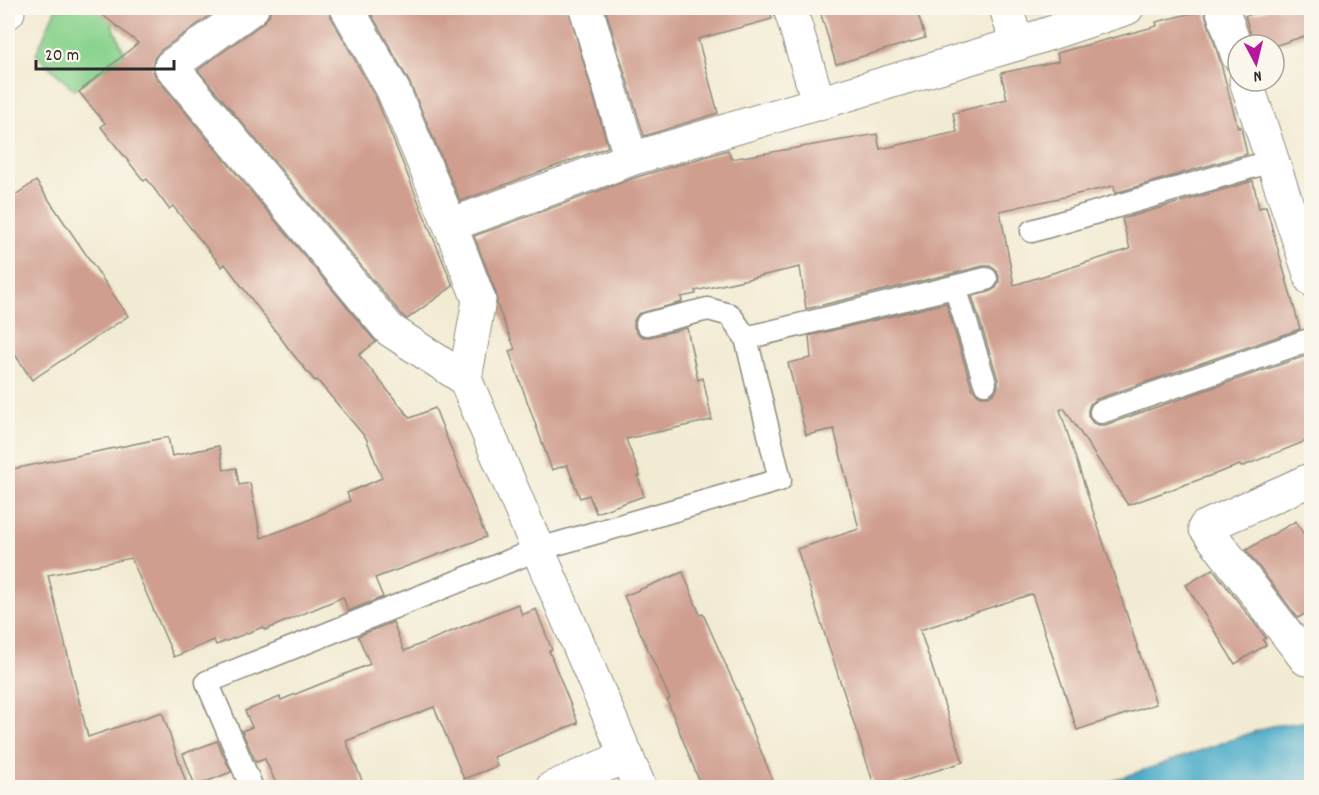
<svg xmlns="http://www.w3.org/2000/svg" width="1319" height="795" viewBox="0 0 1319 795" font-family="Dekko,sans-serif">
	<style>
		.green { fill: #89d28e; stroke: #5a7e5c; stroke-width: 1.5 }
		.water { fill: #4aabc9; stroke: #3a6b7a; stroke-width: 1.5 }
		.building { fill: #cf9e8f }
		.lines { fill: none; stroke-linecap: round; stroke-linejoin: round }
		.service-casing { stroke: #8e8b7f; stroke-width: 25 }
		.minor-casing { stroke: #8e8b7f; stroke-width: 35 }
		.service { stroke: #fff; stroke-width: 22 }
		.minor { stroke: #fff; stroke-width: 33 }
	</style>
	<rect width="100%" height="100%" fill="#fbf7ec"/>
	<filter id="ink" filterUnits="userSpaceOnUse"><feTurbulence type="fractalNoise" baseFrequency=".0167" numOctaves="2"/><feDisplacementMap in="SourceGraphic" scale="12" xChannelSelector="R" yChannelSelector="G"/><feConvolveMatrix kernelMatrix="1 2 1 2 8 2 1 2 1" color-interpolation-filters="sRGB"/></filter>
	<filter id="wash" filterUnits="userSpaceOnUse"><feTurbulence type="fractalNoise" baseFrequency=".008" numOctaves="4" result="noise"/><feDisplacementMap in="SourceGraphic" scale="24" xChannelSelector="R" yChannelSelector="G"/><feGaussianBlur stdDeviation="1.35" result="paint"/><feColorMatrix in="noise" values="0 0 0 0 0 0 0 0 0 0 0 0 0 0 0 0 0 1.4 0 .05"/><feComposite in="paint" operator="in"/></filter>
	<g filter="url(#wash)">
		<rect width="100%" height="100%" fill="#f2ebd3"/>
		<path class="green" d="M56 8H90L107 11 125 55 74 90 36 54Z"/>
		<path class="water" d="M1311 721V787H1095L1271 726Z"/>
		<g id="blocks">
			<g class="building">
				<path d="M94 8H220L160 51 154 59 152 68 156 77 376 342 359 355 410 418 435 408 486 537 375 578 383 597 348 611 343 597 265 630 263 627 216 645 214 640 174 657 131 558 48 575 88 737 162 712 188 788H8V470L168 437 172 456 219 446 224 470 236 468 239 485 250 483 261 538 302 523 350 501 347 493 382 478 366 438 317 380 315 381 292 353 225 264 222 267 173 206 169 209 147 179 144 181 101 127 105 123 79 92 138 43Z"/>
				<path d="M271 8H328L331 17 376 98 453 286 407 319 403 316 198 70 263 23 269 16Z"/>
				<path d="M368 8H568L608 147 460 201 410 83Z"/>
				<path d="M605 8H770L772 19 698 39 718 113 644 136Z"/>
				<path d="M819 8H916L925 38 836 64Z"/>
				<path d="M1273 8H1311V34L1274 46 1254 45 1245 16Z"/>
				<path d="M1204 10 1221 64 1238 128 1241 127 1247 154 1115 193 1114 186 1000 211 1014 285 1130 249 1122 219 1253 181 1259 208 1266 206 1300 329 1097 399 1090 404 1088 410V416L1093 423 1099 425H1105L1308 355 1311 369V439L1241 467 1240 465 1128 505 1064 408 1060 410 1156 704 1077 730 1032 594 920 630 963 762 882 788H875L797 549 859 529 834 429 806 435 788 363 811 358 809 336 946 303 972 388 976 393 981 396H990L994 393 998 387V379L972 296 989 292 996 288 999 282V276L996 270 990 266H983L806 309 800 267 695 291 696 294 681 297 682 302 638 314 634 320V327L637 333 643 337H650L687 328 698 380 703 378 712 420 626 439 640 476 638 477 644 496 596 513 589 495 580 498 567 465 552 470 509 351 515 349 497 305 496 293 474 236 637 177 728 150 731 159 877 134 880 149 957 132 953 113 1007 99 1001 73 1059 61 1057 53 1157 26 1156 22Z"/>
				<path d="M36 181 128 316 32 380 8 344V200Z"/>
				<path d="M1296 521 1311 547V610L1298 618 1246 550Z"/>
				<path d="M1213 569 1266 638 1263 640 1266 645 1235 664 1186 585Z"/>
				<path d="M683 572 700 615 703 614 741 699 740 700 776 788H702L667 700 670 699 624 596Z"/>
				<path d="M518 604 522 615 536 609 552 650 549 651 578 723 494 757 497 766 464 779 434 707 346 741 365 788H278L265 759 256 762 242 731 252 727 245 711 280 697 281 700 370 664 358 636 393 622 404 651Z"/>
				<path d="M217 741 231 772 195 786 183 754Z"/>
			</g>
		</g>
	</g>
	<g filter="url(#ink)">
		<use href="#blocks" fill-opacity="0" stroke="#8e8b7f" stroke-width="1.5"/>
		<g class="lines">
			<g class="service-casing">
				<g id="service">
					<path d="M1032 231 1272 161"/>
					<path d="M955 287 985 383"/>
					<path d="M647 324 708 309 730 315 746 338"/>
					<path d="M1101 412 1312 339"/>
					<path d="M252 788 207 682 539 549 780 480 746 338 986 279"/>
				</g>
			</g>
			<g class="minor-casing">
				<g id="minor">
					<path d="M252 8 171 66 390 330 465 379"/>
					<path d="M347 8 393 90 450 225"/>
					<path d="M586 8 631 159"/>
					<path d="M790 8 819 104"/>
					<path d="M1006 8 1017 44"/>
					<path d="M1222 8 1238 56"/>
					<path d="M8 12V8"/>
					<path d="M1246 81 1312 280"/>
					<path d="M1312 479 1205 527 1306 659 1312 656"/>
					<path d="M552 788 627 756"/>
					<path d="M640 788 465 379 479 300 450 225 631 159 1017 44 1127 8"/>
				</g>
			</g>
			<use href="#service" class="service"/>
			<use href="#minor" class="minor"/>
		</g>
	</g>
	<rect width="1319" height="795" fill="none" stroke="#fbf7ec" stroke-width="30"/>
	<g transform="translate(1256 63) rotate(173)"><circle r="28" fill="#fbf7ec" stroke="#a8a59f" stroke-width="1.5"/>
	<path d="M0-4.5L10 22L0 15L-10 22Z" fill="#b5179e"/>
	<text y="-9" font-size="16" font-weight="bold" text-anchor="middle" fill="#2b2b2b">N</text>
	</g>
	<path d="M36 60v9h138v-9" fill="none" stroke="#2b2b2b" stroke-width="3"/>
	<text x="45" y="60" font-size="18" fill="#2b2b2b" stroke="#fbf7ec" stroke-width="4.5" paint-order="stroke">20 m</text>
</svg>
